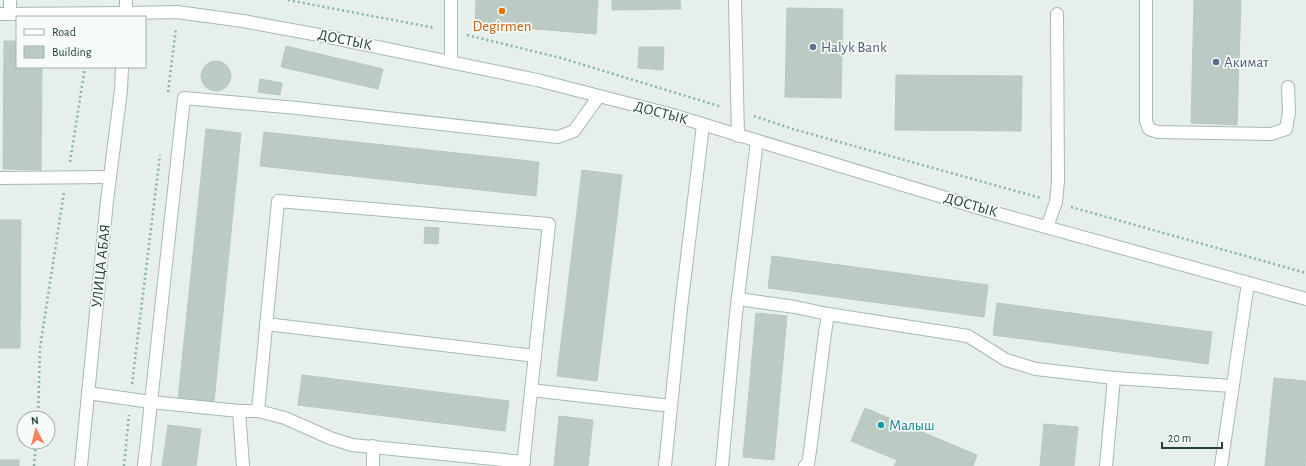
<svg xmlns="http://www.w3.org/2000/svg" width="1306" height="466" viewBox="0 0 1306 466" font-family="'Alegreya Sans',sans-serif">
	<style>
		.building { fill: #bbcac4; stroke: #b8c9c2 }
		.lines { fill: none; stroke-linecap: round; stroke-linejoin: round }
		.minor-casing { stroke: #a8b8b2; stroke-width: 14 }
		.path { stroke: #86b3a5; stroke-width: 2.5; stroke-dasharray: 2 3; stroke-linecap: butt }
		.minor { stroke: #fff; stroke-width: 12 }
		.food-dot { fill: #e8710a; stroke: #f7fbf9; stroke-width: 1.5 }
		.service-dot { fill: #5c6f8a; stroke: #f7fbf9; stroke-width: 1.5 }
		.culture-dot { fill: #0f9aa8; stroke: #f7fbf9; stroke-width: 1.5 }
		.labels { text-anchor: middle; dominant-baseline: central; stroke-width: 3.5; stroke-linejoin: round; paint-order: stroke }
		.food-label { font-size: 15px; fill: #c56008; stroke: #f7fbf9 }
		.street-label { font-size: 15px; fill: #24423a; stroke: #f7fbf9 }
		.service-label { font-size: 15px; fill: #4e5e75; stroke: #f7fbf9; text-anchor: start }
		.culture-label { font-size: 15px; fill: #0d838f; stroke: #f7fbf9; text-anchor: start }
	</style>
	<rect width="100%" height="100%" fill="#e6efeb"/>
	<g class="building">
		<path d="M476 0H598L596 34 475 24Z"/>
		<path d="M612 0H680L681 9 612 10Z"/>
		<path d="M1194 0H1241L1237 125 1191 123Z"/>
		<path d="M787 8 843 9 841 98 785 97Z"/>
		<path d="M4 41H17V67H42L41 170 3 169Z"/>
		<path d="M286 46 383 69 378 89 281 67Z"/>
		<path d="M639 47H664L663 70 638 68Z"/>
		<circle cx="216" cy="76" r="15"/>
		<path d="M896 75 1022 76 1021 131 895 130Z"/>
		<path d="M260 79 282 83 280 95 258 92Z"/>
		<path d="M206 129 241 133 214 402 178 399Z"/>
		<path d="M264 132 539 162 536 196 260 166Z"/>
		<path d="M582 170 622 175 597 381 557 376Z"/>
		<path d="M0 220H21L20 348H0Z"/>
		<path d="M425 227 439 228 438 244 424 243Z"/>
		<path d="M772 256 988 285 984 317 768 288Z"/>
		<path d="M997 303 1212 332 1208 364 993 335Z"/>
		<path d="M756 313 787 316 774 460 743 457Z"/>
		<path d="M302 375 509 401 505 431 298 405Z"/>
		<path d="M1274 378 1306 381V452L1305 466H1265Z"/>
		<path d="M865 408 977 455 973 466H894L897 460 851 441Z"/>
		<path d="M559 416 593 420 588 466H554Z"/>
		<path d="M1044 424 1078 427 1074 466H1040Z"/>
		<path d="M168 425 201 429 196 466H162Z"/>
		<rect x="0" y="460" width="19" height="6"/>
	</g>
	<g class="lines">
		<g class="minor-casing">
			<g id="minor">
				<path d="M735 0 738 136"/>
				<path d="M1146 0V121L1149 129 1158 132 1271 134 1286 129 1289 112 1288 87"/>
				<path d="M0 14 126 13 177 12 243 21 319 35 537 80 669 114 999 214 1306 299"/>
				<path d="M10 14V0"/>
				<path d="M126 17V0"/>
				<path d="M451 62V0"/>
				<path d="M0 178 110 177"/>
				<path d="M1047 227 1056 202 1058 181 1057 14"/>
				<path d="M738 299 795 307 828 314 968 336 1006 360 1036 369 1114 378 1232 386"/>
				<path d="M266 324 535 356"/>
				<path d="M531 390 671 406"/>
				<path d="M88 393 151 402 184 98 297 108 558 137 574 131 599 96"/>
				<path d="M239 411 243 466"/>
				<path d="M258 411 278 201 549 224 523 466"/>
				<path d="M81 466 107 201 121 90 122 67"/>
				<path d="M144 466 151 402 239 411H258L285 418 330 438 352 445 524 462"/>
				<path d="M373 466V446"/>
				<path d="M665 466 681 308 703 125"/>
				<path d="M722 466 736 314 757 141"/>
				<path d="M805 466 808 464 810 451 825 333 828 314"/>
				<path d="M1106 466 1114 378"/>
				<path d="M1221 466 1248 283"/>
			</g>
		</g>
		<g class="path">
			<path d="M288 0 435 28"/>
			<path d="M467 35 561 58 722 107"/>
			<path d="M168 92 176 28"/>
			<path d="M754 116 793 129 1041 198"/>
			<path d="M70 162 85 67"/>
			<path d="M1071 207 1306 273"/>
			<path d="M132 384 160 155"/>
			<path d="M38 418 40 348 64 192"/>
			<path d="M34 466 36 442"/>
			<path d="M124 466 129 415"/>
		</g>
		<use href="#minor" class="minor"/>
	</g>
	<circle class="food-dot" cx="502" cy="11" r="4"/>
	<g class="service-dot">
		<circle cx="813" cy="47" r="4"/>
		<circle cx="1216" cy="62" r="4"/>
	</g>
	<circle class="culture-dot" cx="881" cy="425" r="4"/>
	<g class="labels">
		<g class="food-label">
			<text x="502" y="26">Degirmen</text>
		</g>
		<g class="street-label">
			<text transform="translate(345 40) rotate(12)">ДОСТЫК</text>
			<text transform="translate(661 113) rotate(15)">ДОСТЫК</text>
			<text transform="translate(971 205) rotate(16)">ДОСТЫК</text>
			<text transform="translate(101 266) rotate(-84)">УЛИЦА АБАЯ</text>
		</g>
		<g class="service-label">
			<text x="821" y="47">Halyk Bank</text>
			<text x="1224" y="62">Акимат</text>
		</g>
		<g class="culture-label">
			<text x="889" y="425">Малыш</text>
		</g>
	</g>
	<rect x="16" y="16" width="130" height="52" fill="#f7fbf9" stroke="#a3b1ad"/>
	<rect x="24" y="29" width="20" height="6" fill="#ffffff" stroke="#a3b1ad"/>
	<text x="52" y="36" font-size="12" fill="#24423a">Road</text>
	<rect x="24" y="46" width="20" height="12" fill="#bbcac4" stroke="#a3b1ad"/>
	<text x="52" y="56" font-size="12" fill="#24423a">Building</text>
	<g transform="translate(36 430) rotate(353)"><circle r="19" fill="#f7fbf9" stroke="#a3b1ad"/>
	<path d="M0-3L7 15L0 10L-7 15Z" fill="#f4845f"/>
	<text y="-6" font-size="11" font-weight="bold" text-anchor="middle" fill="#24423a">N</text>
	</g>
	<path d="M1162 442v6h60v-6" fill="none" stroke="#24423a" stroke-width="2"/>
	<text x="1168" y="442" font-size="12" fill="#24423a" stroke="#f7fbf9" stroke-width="3" paint-order="stroke">20 m</text>
</svg>
